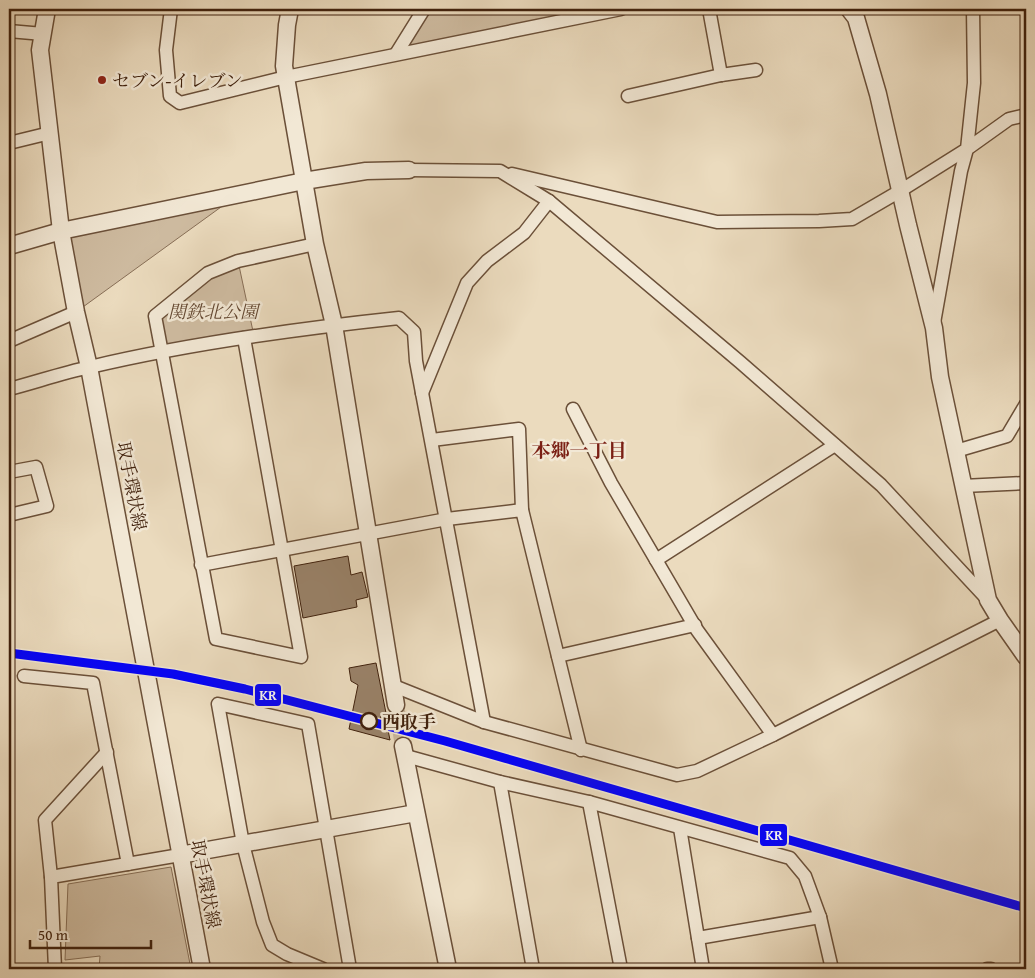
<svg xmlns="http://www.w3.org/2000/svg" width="1035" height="978" viewBox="0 0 1035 978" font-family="'Gentium Book Plus','Noto Serif JP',serif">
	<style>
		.green { fill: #cebba0; stroke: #876e56 }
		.building { fill: #998269; stroke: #40210d }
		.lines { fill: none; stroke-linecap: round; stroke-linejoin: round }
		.tertiary-tunnel { stroke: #c9b69b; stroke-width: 16; stroke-dasharray: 16 8; stroke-linecap: butt }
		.minor-casing { stroke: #6b5039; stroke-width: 15 }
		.tertiary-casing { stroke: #6b5039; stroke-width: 19 }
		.minor { stroke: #f2e8d5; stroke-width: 12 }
		.tertiary { stroke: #f2e8d5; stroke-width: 16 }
		.rail-1-casing { stroke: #f2e8d5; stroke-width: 12 }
		.rail-1 { stroke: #00f; stroke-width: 9 }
		.poi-dot { fill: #8f2418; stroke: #f2e8d5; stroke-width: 2 }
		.stop-dot { fill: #f2e8d5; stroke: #40210d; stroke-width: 2.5 }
		.labels { text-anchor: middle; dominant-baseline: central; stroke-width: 5; stroke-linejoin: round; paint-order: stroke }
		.poi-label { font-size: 18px; fill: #40210d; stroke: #f2e8d5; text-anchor: start }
		.park-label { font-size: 18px; font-style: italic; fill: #644832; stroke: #f2e8d5 }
		.street-label { font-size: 18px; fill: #40210d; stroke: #f2e8d5 }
		.stop-label { font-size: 18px; font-weight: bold; fill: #40210d; stroke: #f2e8d5; text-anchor: start }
		.neighbourhood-label { font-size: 19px; font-weight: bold; fill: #7a1f14; stroke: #f2e8d5 }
		.line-badge { stroke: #f2e8d5; stroke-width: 2 }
		.badge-label { font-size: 14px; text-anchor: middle; font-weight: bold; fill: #fff }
	</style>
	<rect width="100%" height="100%" fill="#ebdbbe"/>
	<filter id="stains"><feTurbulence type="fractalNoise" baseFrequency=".004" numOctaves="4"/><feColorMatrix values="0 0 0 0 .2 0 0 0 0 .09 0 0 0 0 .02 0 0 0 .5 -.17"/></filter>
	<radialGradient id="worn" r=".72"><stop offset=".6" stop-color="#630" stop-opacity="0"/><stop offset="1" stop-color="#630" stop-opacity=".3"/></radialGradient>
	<g class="green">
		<path d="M424 9H582L592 15 396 54Z"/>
		<path d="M239 194 76 312 62 231Z"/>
		<path d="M238 261 254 336 162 352 155 316 208 273Z"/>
		<path d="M171 867 191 969H99L100 956 65 960 68 884Z"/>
	</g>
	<g class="building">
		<path d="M348 556 351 575 362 572 368 597 356 600 357 607 303 618 294 566Z"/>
		<path d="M376 663 386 713 381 716 379 723 382 727 388 730 390 740 349 729 358 685 351 681 349 668Z"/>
	</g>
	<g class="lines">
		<path class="tertiary-tunnel" d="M396 705 403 746"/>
		<g class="minor-casing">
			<g id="minor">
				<path d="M171 9 166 50 170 96 180 103 286 77 621 9"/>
				<path d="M709 9 721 75"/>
				<path d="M9 31 43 34"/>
				<path d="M396 54 424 9"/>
				<path d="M628 96 721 75 756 70"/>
				<path d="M9 143 50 133"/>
				<path d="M409 170 500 171 549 201 740 362 881 485 988 600"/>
				<path d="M512 174 717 222 819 221 852 219 900 191 967 149 974 83 973 9"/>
				<path d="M934 323 961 171 967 149 1009 119 1026 115"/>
				<path d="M244 338 301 657 216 639 155 316 208 273 238 261 315 244"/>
				<path d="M9 341 76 312"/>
				<path d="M9 389C36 382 62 373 90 367 191 343 295 329 399 318L414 332 416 361 484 722"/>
				<path d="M422 393 467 283 487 261 524 233 549 201"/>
				<path d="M573 409 611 483 697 630 773 735"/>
				<path d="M432 440 519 429 522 510"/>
				<path d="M956 451 1007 436 1026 404"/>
				<path d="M9 472 36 467 47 506 9 515"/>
				<path d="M963 486 1026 483"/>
				<path d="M656 560 835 445"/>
				<path d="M201 565 447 519 522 510 581 750"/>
				<path d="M558 656 695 625"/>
				<path d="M24 676 93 683 128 864"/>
				<path d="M394 686 484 722 677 775 697 771 773 735 1000 620"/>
				<path d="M387 721 399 724"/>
				<path d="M406 756 500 782 589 802 790 858 805 876 820 917 832 969"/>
				<path d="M500 782 533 969"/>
				<path d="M589 802 621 969"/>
				<path d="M680 828 703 969"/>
				<path d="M51 877 45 820 107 752"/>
				<path d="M698 938 820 917"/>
				<path d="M55 969 51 877 180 855"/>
				<path d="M323 969 287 954 272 945 263 922 243 844 218 704 308 724 350 969"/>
				<path d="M987 969H991"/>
			</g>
		</g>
		<g class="tertiary-casing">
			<g id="tertiary">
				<path d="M47 9 40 50 61 231 76 312 89 367 202 969"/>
				<path d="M290 9 287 25 284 66 315 244 334 325 396 705"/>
				<path d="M849 9 856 18 878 94 908 225 934 328 940 377 988 600 1000 620 1026 657"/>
				<path d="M9 246 61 231 304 181 366 171 409 170"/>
				<path d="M403 746 448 969"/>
				<path d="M180 855 416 813"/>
			</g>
		</g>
		<use href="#minor" class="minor"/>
		<use href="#tertiary" class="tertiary"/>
		<g class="rail-1-casing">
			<path id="rail-1" d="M9 653 173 674 245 689 445 741 1026 908"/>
		</g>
		<use href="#rail-1" class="rail-1"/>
	</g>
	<circle class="poi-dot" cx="102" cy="80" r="5"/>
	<circle class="stop-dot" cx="369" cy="721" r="8"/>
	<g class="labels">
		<g class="poi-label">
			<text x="112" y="80">セブン-イレブン</text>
		</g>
		<g class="park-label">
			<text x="213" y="311">関鉄北公園</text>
		</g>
		<g class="street-label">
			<text transform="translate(132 486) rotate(79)">取手環状線</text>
			<text transform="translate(206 884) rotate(79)">取手環状線</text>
		</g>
		<g class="stop-label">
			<text x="382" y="721">西取手</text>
		</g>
		<g class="neighbourhood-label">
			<text x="579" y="450">本郷一丁目</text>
		</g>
	</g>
	<g class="line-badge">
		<rect x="254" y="683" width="28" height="24" rx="5" fill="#00f"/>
		<rect x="759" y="823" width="29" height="24" rx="5" fill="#00f"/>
	</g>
	<g class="badge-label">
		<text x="268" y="700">KR</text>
		<text x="774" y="840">KR</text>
	</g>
	<rect width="1035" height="978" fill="none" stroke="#ebdbbe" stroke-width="30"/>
	<rect x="10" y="10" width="1015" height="958" fill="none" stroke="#40210d" stroke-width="2.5"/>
	<rect x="15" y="15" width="1005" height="948" fill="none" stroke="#40210d"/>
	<path d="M30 940v8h121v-8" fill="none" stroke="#40210d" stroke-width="2.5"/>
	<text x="38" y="940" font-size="15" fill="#40210d" stroke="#f2e8d5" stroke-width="4" paint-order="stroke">50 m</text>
	<rect width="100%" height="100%" filter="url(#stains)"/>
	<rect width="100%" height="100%" fill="url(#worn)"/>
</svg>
